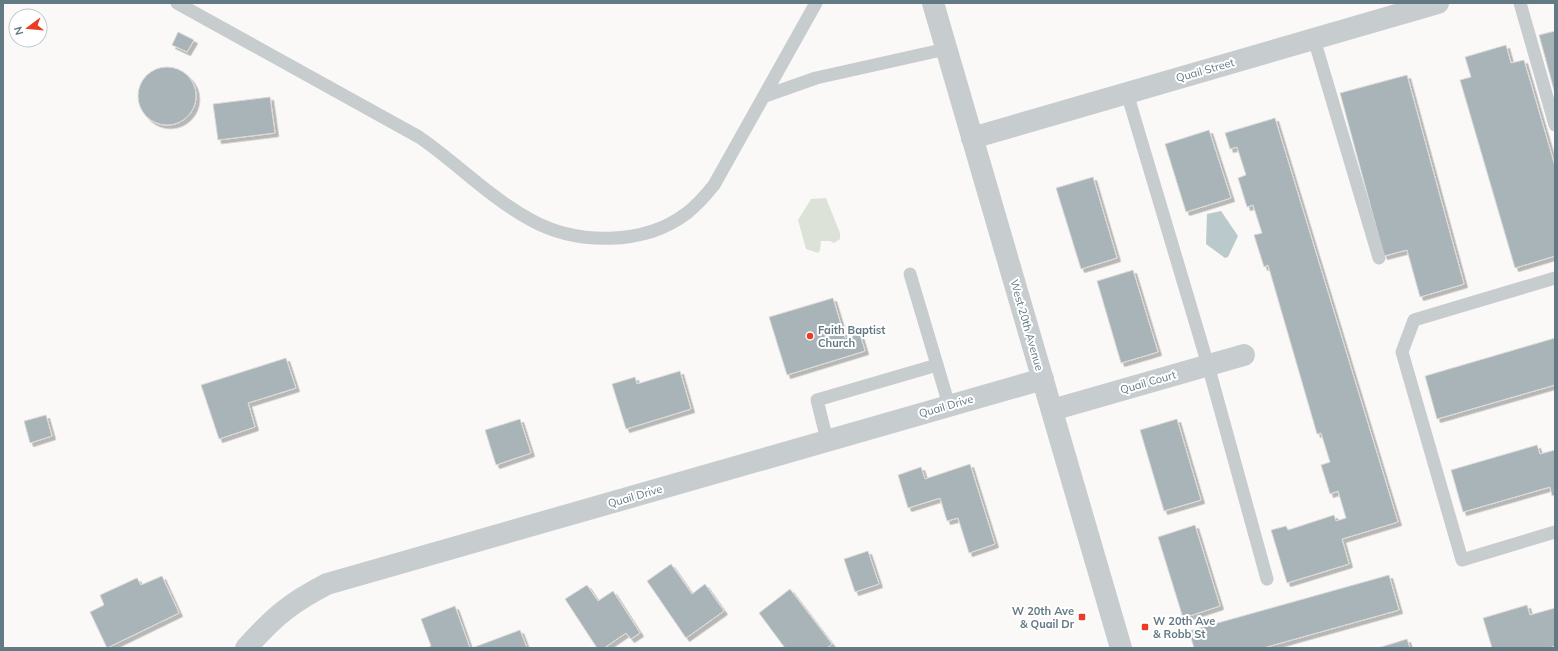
<svg xmlns="http://www.w3.org/2000/svg" width="1558" height="651" viewBox="0 0 1558 651" font-family="Mulish,sans-serif">
	<style>
		.green { fill: #dce2d8 }
		.water { fill: #bac9cb }
		.building { fill: #a9b4b9; stroke: #dcdbd9; filter: url(#shadow) }
		.lines { fill: none; stroke-linecap: round; stroke-linejoin: round }
		.service { stroke: #c7cccf; stroke-width: 13 }
		.minor { stroke: #c7cccf; stroke-width: 22 }
		.tertiary { stroke: #c7cccf; stroke-width: 22 }
		.poi-dot { fill: #eb3d26; stroke: #fff; stroke-width: 1.5 }
		.labels { text-anchor: middle; dominant-baseline: central; stroke-width: 4; stroke-linejoin: round; paint-order: stroke }
		.street-label { font-size: 11px; fill: #637984; stroke: #fff }
		.poi-label { font-size: 11px; font-weight: bold; fill: #637984; stroke: #fff; text-anchor: start }
	</style>
	<defs>
		<filter id="shadow"><feDropShadow dx="3.5" dy="3.5" stdDeviation="0" flood-color="#0004"/></filter>
	</defs>
	<rect width="100%" height="100%" fill="#faf9f7"/>
	<path class="green" d="M826 198 840 233V239L834 243 830 241H821L820 250 818 253 806 249 798 220 811 199Z"/>
	<path class="water" d="M1221 211 1238 236 1228 257 1225 258 1206 244 1207 214Z"/>
	<g class="building">
		<path d="M1555 31V94L1539 35Z"/>
		<path d="M178 32 194 40 187 52 172 45Z"/>
		<path d="M1506 45 1511 63 1524 60 1555 166V256L1515 268 1460 80 1471 77 1465 57Z"/>
		<circle cx="167" cy="96" r="29"/>
		<path d="M1407 75 1464 284 1420 297 1407 250 1384 256 1340 93Z"/>
		<path d="M270 97 275 133 218 140 213 104Z"/>
		<path d="M1275 118 1398 522 1342 539 1349 564 1287 583 1271 530 1286 526 1288 530 1334 515 1336 521 1346 518 1338 491 1330 494 1321 465 1330 462 1321 433 1317 434 1268 265 1264 267 1254 235 1262 233 1253 205 1247 207 1238 178 1246 175 1237 147 1230 149 1225 133Z"/>
		<path d="M1209 130 1231 198 1186 212 1165 144Z"/>
		<path d="M1093 177 1117 258 1081 269 1056 188Z"/>
		<path d="M1133 270 1158 352 1121 363 1097 281Z"/>
		<path d="M833 298 845 338 860 334 865 351 787 375 769 317Z"/>
		<path d="M1555 338V385L1437 419 1425 376Z"/>
		<path d="M286 358 296 388 248 403 255 427 219 439 201 385Z"/>
		<path d="M680 371 691 409 626 429 612 384 635 377 637 384Z"/>
		<path d="M46 415 52 436 30 443 24 421Z"/>
		<path d="M520 419 531 453 496 465 485 430Z"/>
		<path d="M1177 419 1201 500 1164 511 1140 430Z"/>
		<path d="M1537 445 1540 454 1555 450V495L1552 496 1550 487 1463 512 1451 470Z"/>
		<path d="M970 464 995 544 969 553 958 518 947 521 940 498 908 508 898 475 921 467 925 479Z"/>
		<path d="M1195 525 1220 606 1183 618 1158 537Z"/>
		<path d="M868 551 879 584 855 592 844 559Z"/>
		<path d="M671 564 692 594 705 584 724 611 686 638 647 581Z"/>
		<path d="M1389 575 1399 610 1263 648H1194L1189 631Z"/>
		<path d="M162 576 179 613 107 648 90 612 104 605 100 595 137 578 141 585Z"/>
		<path d="M587 585 598 601 613 591 640 633 631 639 626 633 604 648H597L565 599Z"/>
		<path d="M790 589 832 644 827 648H785L759 613Z"/>
		<path d="M1527 605 1530 615 1555 608V646L1549 648H1492L1483 618Z"/>
		<path d="M455 606 470 648H427L431 646 421 619Z"/>
		<path d="M520 630 527 648H472Z"/>
		<path d="M1407 639 1410 648H1378Z"/>
	</g>
	<g class="lines">
		<g class="service">
			<path d="M177 3 419 137C457 163 490 198 531 220 576 245 644 246 687 213 697 205 706 195 714 185L816 3"/>
			<path d="M1520 3 1555 125"/>
			<path d="M1314 39 1379 258"/>
			<path d="M1127 93 1208 365 1267 579"/>
			<path d="M765 96 816 78 946 49"/>
			<path d="M910 274 949 405"/>
			<path d="M1555 278 1414 320 1402 352 1462 560 1555 532"/>
			<path d="M827 440 817 400 937 365"/>
		</g>
		<g class="minor">
			<path d="M972 138 1438 3"/>
			<path d="M1052 410 1244 355"/>
			<path d="M246 648C274 617 290 603 327 584L1043 379"/>
		</g>
		<path class="tertiary" d="M933 3 1121 648"/>
	</g>
	<g class="poi-dot">
		<circle cx="810" cy="336" r="4"/>
		<rect x="1078" y="613" width="8" height="8" rx="2"/>
		<rect x="1141" y="623" width="8" height="8" rx="2"/>
	</g>
	<g class="labels">
		<g class="street-label">
			<text transform="translate(1205 70) rotate(-16)">Quail Street</text>
			<text transform="translate(1027 325) rotate(74)">West 20th Avenue</text>
			<text transform="translate(1148 382) rotate(-16)">Quail Court</text>
			<text transform="translate(946 406) rotate(-16)">Quail Drive</text>
			<text transform="translate(635 496) rotate(-16)">Quail Drive</text>
		</g>
		<g class="poi-label">
			<text x="818" y="330">Faith Baptist<tspan x="818" dy="13">Church</tspan></text>
			<text x="1074" y="611" text-anchor="end">W 20th Ave<tspan x="1074" dy="13">&amp; Quail Dr</tspan></text>
			<text x="1153" y="621">W 20th Ave<tspan x="1153" dy="13">&amp; Robb St</tspan></text>
		</g>
	</g>
	<rect width="1558" height="651" fill="none" stroke="#637984" stroke-width="8"/>
	<g transform="translate(28 28) rotate(254)"><circle r="19" fill="#ffffff" stroke="#c1c9ce"/>
	<path d="M0-3L7 15L0 10L-7 15Z" fill="#eb3d26"/>
	<text y="-6" font-size="11" font-weight="bold" text-anchor="middle" fill="#637984">N</text>
	</g>
</svg>
